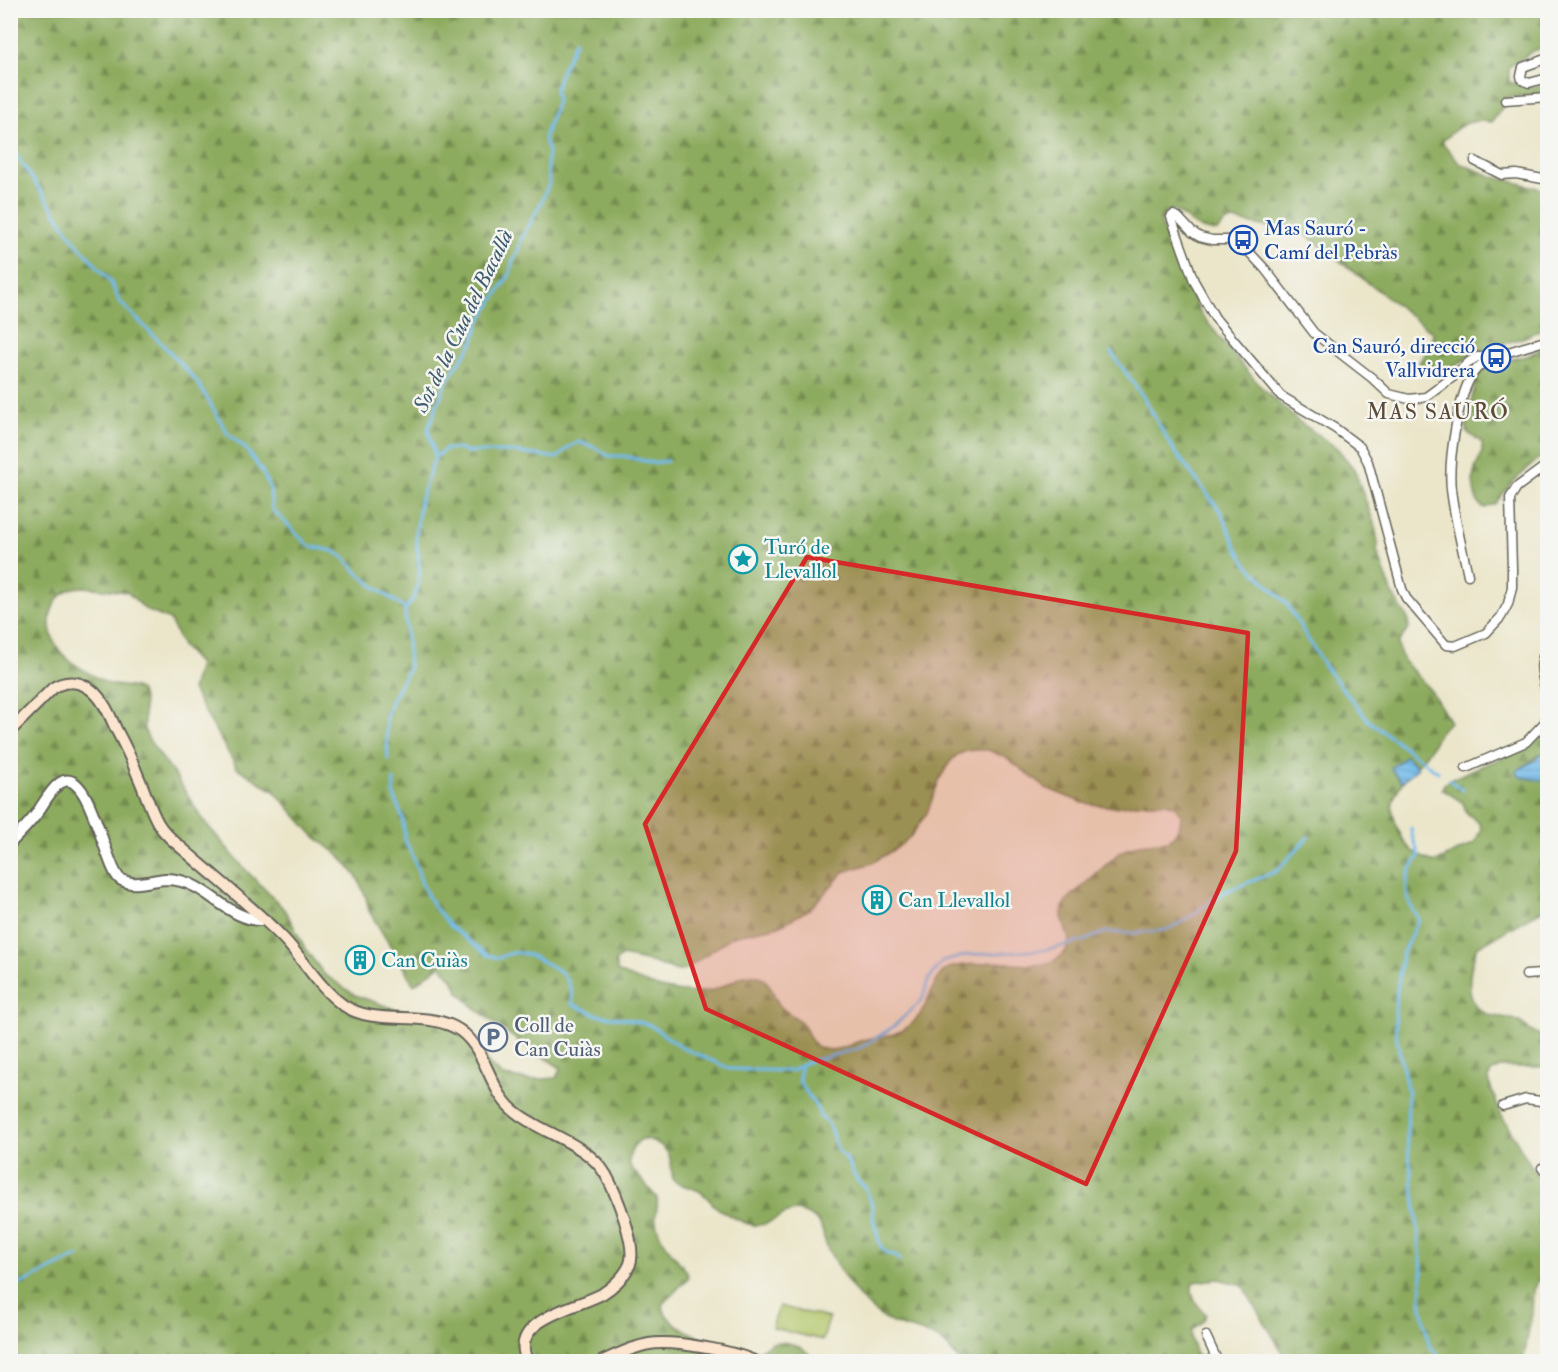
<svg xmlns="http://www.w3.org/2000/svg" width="1558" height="1372" viewBox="0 0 1558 1372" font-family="'IM FELL Double Pica',serif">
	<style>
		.forest { fill: url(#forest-firs); stroke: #54643d; stroke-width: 1.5; fill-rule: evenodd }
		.park { fill: #b2c66a; stroke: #677143; stroke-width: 1.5 }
		.water { fill: url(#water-rules); stroke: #486c83; stroke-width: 1.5 }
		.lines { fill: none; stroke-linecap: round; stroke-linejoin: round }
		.stream { stroke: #73bbea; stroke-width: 3 }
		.minor-casing { stroke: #646359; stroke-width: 11 }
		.tertiary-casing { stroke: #646359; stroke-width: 14 }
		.secondary-casing { stroke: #646359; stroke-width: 14 }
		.minor { stroke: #fff; stroke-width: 8 }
		.tertiary { stroke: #fff; stroke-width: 10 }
		.secondary { stroke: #fce5cf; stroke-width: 10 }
		.marked { fill: #d62828; fill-opacity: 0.2; stroke: #d62828; stroke-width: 4.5; stroke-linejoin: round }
		.labels { text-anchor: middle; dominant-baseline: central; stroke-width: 5; stroke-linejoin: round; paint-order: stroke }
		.transit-label { font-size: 21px; fill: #164399; stroke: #f6f6f2; text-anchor: start }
		.culture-label { font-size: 21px; fill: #0d838f; stroke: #f6f6f2; text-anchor: start }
		.service-label { font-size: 21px; fill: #4e5e75; stroke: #f6f6f2; text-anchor: start }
		.water-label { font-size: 22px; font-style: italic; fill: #3f5c6e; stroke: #f6f6f2 }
		.neighbourhood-label { font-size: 22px; letter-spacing: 1.5px; fill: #5d4b36; stroke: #f6f6f2 }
	</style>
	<defs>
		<pattern id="forest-firs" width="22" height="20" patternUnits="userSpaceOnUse" patternTransform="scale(1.5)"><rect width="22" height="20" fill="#8dab5e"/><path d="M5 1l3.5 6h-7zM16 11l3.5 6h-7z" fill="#728a4d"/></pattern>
		<pattern id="water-rules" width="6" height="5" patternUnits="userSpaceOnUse" patternTransform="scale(1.5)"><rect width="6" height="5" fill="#73bbea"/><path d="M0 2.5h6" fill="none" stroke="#63a0c8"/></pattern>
	</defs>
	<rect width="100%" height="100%" fill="#f6f6f2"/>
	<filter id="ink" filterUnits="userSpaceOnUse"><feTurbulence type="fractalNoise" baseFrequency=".0167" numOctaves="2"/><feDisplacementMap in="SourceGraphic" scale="12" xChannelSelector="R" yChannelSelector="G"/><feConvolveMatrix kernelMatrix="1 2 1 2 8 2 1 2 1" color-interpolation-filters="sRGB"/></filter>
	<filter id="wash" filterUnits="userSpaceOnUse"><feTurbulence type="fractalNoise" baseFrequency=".008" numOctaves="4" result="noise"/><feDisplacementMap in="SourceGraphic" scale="24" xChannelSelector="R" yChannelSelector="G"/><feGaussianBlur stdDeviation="1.35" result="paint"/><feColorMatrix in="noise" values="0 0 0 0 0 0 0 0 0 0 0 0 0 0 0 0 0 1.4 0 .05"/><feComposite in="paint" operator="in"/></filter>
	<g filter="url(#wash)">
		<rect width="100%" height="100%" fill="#ebe6ca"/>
		<g class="forest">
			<path d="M10 11H1547V47L1533 51 1509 67V82L1533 87 1547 85V93L1503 98 1504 105 1492 122C1468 118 1457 126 1442 142L1459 163 1494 177 1547 190V326L1525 337 1479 351 1436 377 1423 369 1419 363 1432 341 1433 333 1305 234 1232 220 1225 223 1217 231C1197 233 1189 218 1173 210L1165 212 1161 223 1165 236 1201 314 1233 354 1260 386 1298 421 1337 448 1354 469 1375 526 1378 543 1377 551 1393 595 1408 619 1409 628 1398 643 1400 653 1405 662 1431 691 1450 722C1437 731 1434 745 1425 756 1414 768 1397 785 1393 802 1390 815 1401 839 1410 849 1416 855 1427 859 1434 863L1475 843 1481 828 1479 823 1467 813 1463 803 1442 789 1444 784C1477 763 1522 759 1547 725V749C1539 756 1522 766 1517 773L1520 777 1547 781V907L1477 947C1470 967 1461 1003 1487 1014 1496 1018 1506 1016 1515 1020 1527 1025 1531 1034 1547 1037V1067H1499L1491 1072 1488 1080 1500 1112 1530 1164 1547 1188V1276L1541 1278 1533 1289 1532 1314 1523 1361H1288L1242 1285 1218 1279 1193 1282C1189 1296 1196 1304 1206 1314L1204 1320 1192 1330 1191 1339 1196 1355 1209 1361H959C954 1355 948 1345 941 1341 927 1331 908 1330 893 1323 880 1317 867 1307 858 1295 848 1283 835 1263 828 1249 820 1233 827 1222 804 1213 786 1205 772 1228 753 1225 745 1224 722 1212 716 1207 710 1202 707 1195 699 1191 691 1187 682 1186 674 1181 670 1173 673 1164 669 1156 665 1146 652 1138 641 1139 633 1146 627 1155 630 1166L657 1198C659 1207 654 1214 656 1222 659 1241 677 1258 687 1272L688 1278 662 1305C669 1336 729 1345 755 1353 761 1351 767 1345 772 1343 789 1339 806 1348 815 1361H11ZM85 587 127 592 146 610 170 620 182 646 199 664 192 690 237 768 274 791 314 836 340 856 357 877 366 897 369 911 414 985 441 965 455 983 458 991 476 1009 518 1041 561 1068 556 1078 529 1080 503 1076 490 1065 458 1025 392 1008 355 995 324 974 306 950 285 910 244 868 203 820 178 780 149 740 144 729V703L141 691C131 684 121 688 110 684 100 681 79 667 70 661 51 646 43 621 57 600 61 595 65 591 71 589 75 587 80 587 85 587ZM977 750H988L1007 758 1046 788 1083 803 1114 807 1144 803H1166L1175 806 1181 815 1180 824 1175 834 1168 841 1139 844 1120 852 1066 901C1052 924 1081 937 1062 955 1044 972 1014 962 992 962 987 962 983 964 978 964 968 965 956 964 947 969 930 979 929 1012 910 1025 894 1038 881 1035 863 1040 850 1044 838 1052 824 1049 811 1047 810 1036 804 1026 799 1017 787 1014 780 1006 772 995 771 979 756 975 740 972 725 989 709 991 675 997 648 984 618 972L615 962 622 956 650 962 678 971 686 969 733 936 779 926 810 909 844 872 872 863 897 848 911 836 927 813 940 778 950 762 957 755 967 751Z"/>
			<path d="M1547 346V451L1511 484 1495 504 1485 508 1481 506C1474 500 1472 481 1474 472 1478 458 1483 460 1482 443L1467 432 1466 428 1476 379 1486 364 1527 356Z"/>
		</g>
		<path class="park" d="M779 1306 829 1318 823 1340 772 1328Z"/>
		<g class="water">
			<path d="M1547 749V781L1520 777 1517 773 1518 770 1534 761Z"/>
			<path d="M1406 756 1418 768 1401 782 1391 768Z"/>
		</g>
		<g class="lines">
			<g class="stream">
				<path d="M10 146 75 241 110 281 120 302 169 351 198 383 228 434 246 449 262 471 270 489 272 509 309 546 334 551 346 559 359 574 376 588 402 606 405 610"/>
				<path d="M1111 352 1142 395 1173 449 1221 512 1236 546 1246 563 1287 604 1325 667 1369 721 1438 772"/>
				<path d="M435 457 446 449H457L470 452H514L557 458 569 447 579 442 596 448 609 456H624L653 463 667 461"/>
				<path d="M388 759 386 717 392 699 409 668 405 610 413 599 418 586 420 572 416 536 420 501 435 457 428 429 447 380 474 341 478 324 510 274 513 260 518 251 521 240 542 201 549 183 547 161 548 152 544 138 557 101 555 92 559 77 576 40"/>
				<path d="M394 780 393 793 403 819 405 841 412 854 423 886 432 904 450 926 478 948 487 955 500 958C521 944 540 961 560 971 568 979 574 992 572 1004L598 1015 627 1019 650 1025 681 1047 731 1069 791 1071 807 1062 860 1048 893 1027 922 1000 929 979 942 962 967 955 1045 950 1083 941 1106 932 1135 933 1166 930 1186 920 1222 893 1277 871 1308 837"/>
				<path d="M1449 780 1463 790"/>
				<path d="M1411 828C1411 838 1417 846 1419 857 1402 876 1403 899 1419 919L1402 954 1395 1007 1396 1034 1408 1094 1407 1140 1417 1218 1422 1272 1421 1301 1429 1345 1439 1355 1441 1362"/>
				<path d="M800 1068 799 1081 817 1108 820 1116 828 1123 838 1151 846 1159 857 1180 865 1187 872 1204 873 1218 880 1245 886 1253 894 1255 900 1260"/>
				<path d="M10 1289 79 1256"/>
			</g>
		</g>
	</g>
	<g filter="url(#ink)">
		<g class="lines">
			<g class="minor-casing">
				<g id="minor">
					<path d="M1548 58 1523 67 1521 76 1522 80 1529 83 1548 78"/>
					<path d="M1505 100 1548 97"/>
					<path d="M1475 161 1502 175 1516 174 1548 180"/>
					<path d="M1548 340 1492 357H1477L1469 362 1453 377 1426 397 1409 399 1389 394 1372 378 1314 333 1265 269 1250 253 1231 240H1212L1200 237 1192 232 1178 217 1173 215 1171 217 1194 281 1215 318 1281 396 1336 429 1360 447 1368 462 1402 589 1406 598 1446 645 1455 646 1486 633 1501 617 1508 604 1512 587V568L1510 498 1517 487 1548 464"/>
					<path d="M1468 575C1462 547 1454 517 1451 489 1448 461 1458 394 1474 372 1479 365 1486 361 1492 357"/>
					<path d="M1466 768 1526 742 1546 721C1546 711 1548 701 1546 692 1542 673 1537 665 1548 646"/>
					<path d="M1526 975 1541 974"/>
					<path d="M1503 1106 1526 1099 1548 1102"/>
					<path d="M1542 1168 1548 1165"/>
					<path d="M1206 1336 1218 1362"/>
				</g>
			</g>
			<g class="tertiary-casing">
				<path id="tertiary" d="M10 843C19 834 28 825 35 816 43 805 50 790 60 783 89 763 105 868 120 879 134 888 151 880 165 879 176 879 187 882 196 887 218 899 238 922 265 920"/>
			</g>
			<g class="secondary-casing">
				<g id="secondary">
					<path d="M10 731 53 688C67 679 82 681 95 693 105 703 110 716 116 729 124 744 132 760 138 776 145 791 150 809 158 823 166 837 180 846 191 856 222 883 255 909 284 939 304 960 319 988 343 1005 375 1027 420 1010 454 1027 486 1043 487 1088 513 1110 541 1134 587 1142 606 1175 616 1193 637 1245 630 1264 625 1276 612 1288 602 1294 579 1307 505 1320 528 1362"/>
					<path d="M601 1362C616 1355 632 1347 649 1344 673 1340 734 1351 756 1362"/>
				</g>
			</g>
			<use href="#minor" class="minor"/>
			<use href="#tertiary" class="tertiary"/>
			<use href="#secondary" class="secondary"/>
		</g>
	</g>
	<path class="marked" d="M807 557 1248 633 1236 851 1086 1184 706 1009 645 824Z"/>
	<defs>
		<g id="bus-ring" transform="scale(1.5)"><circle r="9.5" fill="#f6f6f2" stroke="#1a4fb4" stroke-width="1.5"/><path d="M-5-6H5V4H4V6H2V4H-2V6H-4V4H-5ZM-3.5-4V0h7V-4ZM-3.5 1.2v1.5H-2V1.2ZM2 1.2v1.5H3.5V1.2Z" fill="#1a4fb4"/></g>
		<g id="sight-ring" transform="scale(1.5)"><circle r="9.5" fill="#f6f6f2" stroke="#0f9aa8" stroke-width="1.5"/><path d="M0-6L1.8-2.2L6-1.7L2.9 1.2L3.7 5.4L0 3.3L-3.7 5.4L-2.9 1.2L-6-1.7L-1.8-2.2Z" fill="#0f9aa8"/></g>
		<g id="building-ring" transform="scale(1.5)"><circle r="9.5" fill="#f6f6f2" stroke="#0f9aa8" stroke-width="1.5"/><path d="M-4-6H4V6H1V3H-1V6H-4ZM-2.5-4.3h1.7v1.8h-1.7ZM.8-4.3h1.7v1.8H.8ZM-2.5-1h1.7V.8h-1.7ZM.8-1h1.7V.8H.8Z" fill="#0f9aa8"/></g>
		<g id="parking-ring" transform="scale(1.5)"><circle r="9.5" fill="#f6f6f2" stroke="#5c6f8a" stroke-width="1.5"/><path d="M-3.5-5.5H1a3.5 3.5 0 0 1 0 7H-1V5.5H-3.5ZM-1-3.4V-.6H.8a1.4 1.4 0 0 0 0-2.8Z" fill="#5c6f8a"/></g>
	</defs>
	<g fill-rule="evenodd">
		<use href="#bus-ring" x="1243" y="240"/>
		<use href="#bus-ring" x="1496" y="358"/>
		<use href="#sight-ring" x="743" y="559"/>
		<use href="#building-ring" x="877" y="900"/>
		<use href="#building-ring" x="360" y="960"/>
		<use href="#parking-ring" x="493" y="1037"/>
	</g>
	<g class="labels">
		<g class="transit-label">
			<text x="1264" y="228">Mas Sauró -<tspan x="1264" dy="24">Camí del Pebràs</tspan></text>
			<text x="1475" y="346" text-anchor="end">Can Sauró, direcció<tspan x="1475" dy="24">Vallvidrera</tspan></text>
		</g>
		<g class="culture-label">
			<text x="764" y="547">Turó de<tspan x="764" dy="24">Llevallol</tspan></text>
			<text x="898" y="900">Can Llevallol</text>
			<text x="381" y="960">Can Cuiàs</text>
		</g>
		<g class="service-label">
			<text x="514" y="1025">Coll de<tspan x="514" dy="24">Can Cuiàs</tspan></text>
		</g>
		<g class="water-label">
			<text transform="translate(463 321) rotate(-64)">Sot de la Cua del Bacallà</text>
		</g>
		<g class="neighbourhood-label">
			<text x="1438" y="412">MAS SAURÓ</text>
		</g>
	</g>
	<rect width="1558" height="1372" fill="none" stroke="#f6f6f2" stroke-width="36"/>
</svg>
